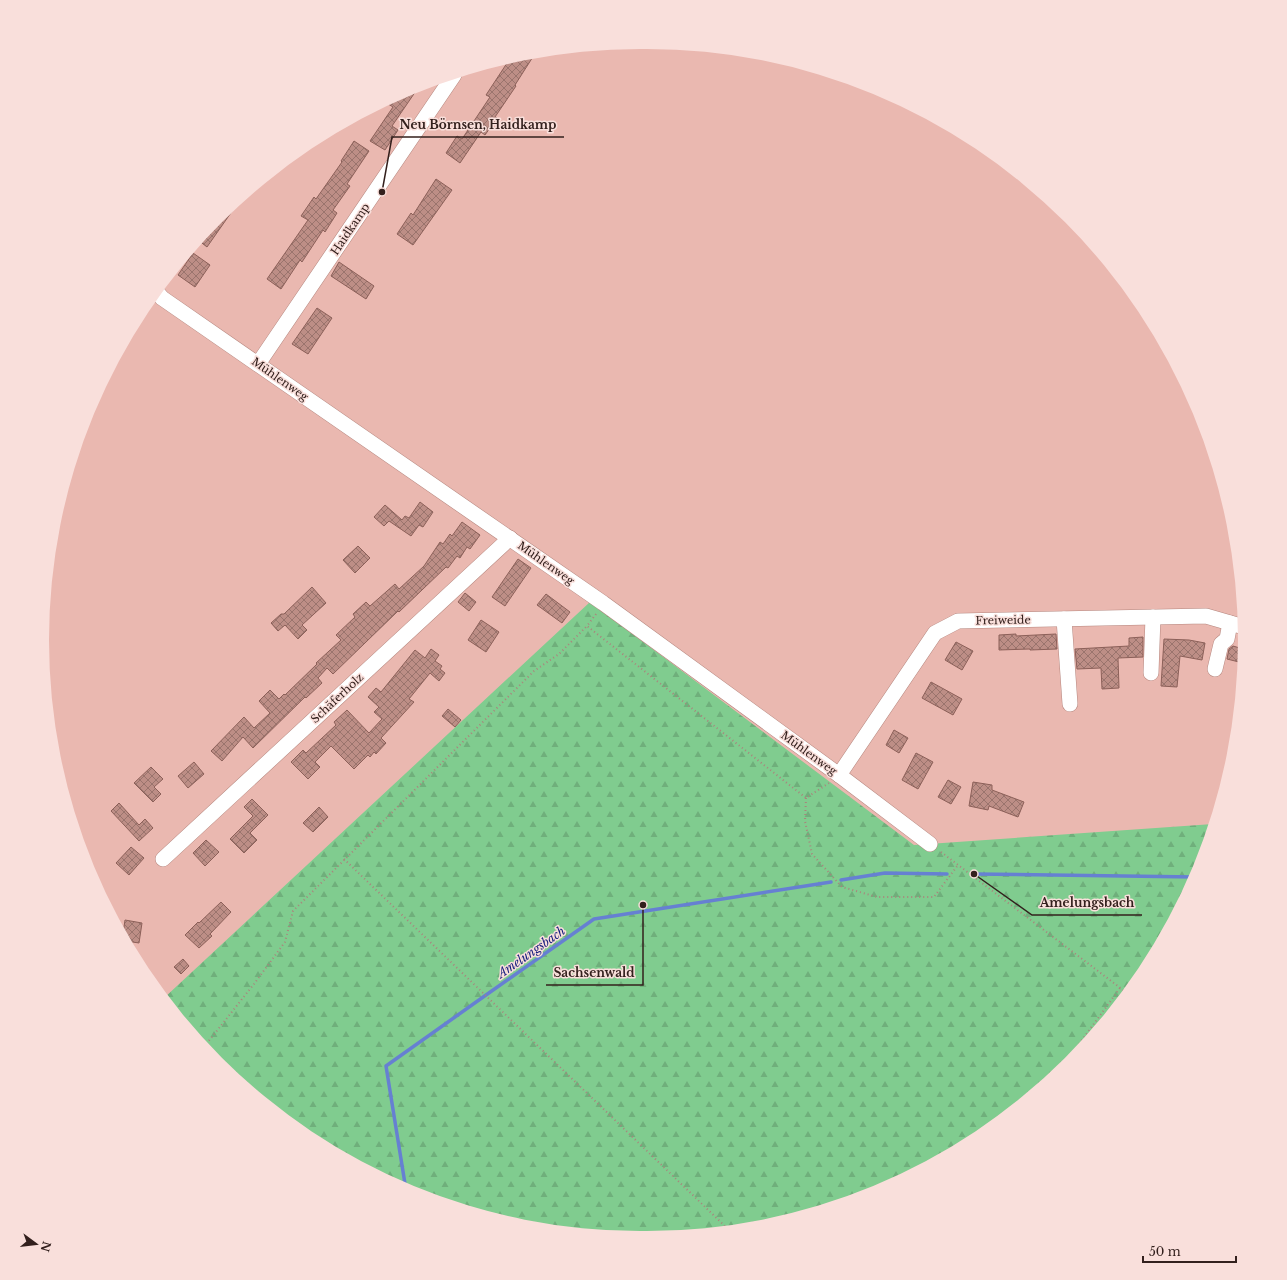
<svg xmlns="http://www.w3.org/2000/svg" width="1287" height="1280" viewBox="0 0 1287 1280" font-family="'Libre Baskerville',serif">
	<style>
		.forest { fill: url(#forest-firs) }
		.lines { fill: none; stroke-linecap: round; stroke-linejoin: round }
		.stream { stroke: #6680d2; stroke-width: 3.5 }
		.building { fill: url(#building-cross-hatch); stroke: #8c6059 }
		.minor-casing { stroke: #b5867e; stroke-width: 16 }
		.path { stroke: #aa837c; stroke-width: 2; stroke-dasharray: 1 3; stroke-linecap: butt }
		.minor { stroke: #fff; stroke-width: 15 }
		.labels { text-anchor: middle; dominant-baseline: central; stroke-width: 3; stroke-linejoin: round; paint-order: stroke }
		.street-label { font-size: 11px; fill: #33201d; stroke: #f9dfdb }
		.water-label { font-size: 12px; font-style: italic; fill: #151d7d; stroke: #f9dfdb }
		.leader { fill: none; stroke: #33201d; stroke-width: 1.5 }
		.callout-dot { fill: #33201d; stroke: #f9dfdb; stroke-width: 1.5 }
		.callout-label { font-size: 12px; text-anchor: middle; font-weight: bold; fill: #33201d; stroke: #f9dfdb; stroke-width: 3; stroke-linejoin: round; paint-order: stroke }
	</style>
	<defs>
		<pattern id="forest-firs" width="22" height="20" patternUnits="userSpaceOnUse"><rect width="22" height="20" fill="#80cc8f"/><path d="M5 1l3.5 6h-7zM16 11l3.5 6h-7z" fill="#6faf7b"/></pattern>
		<pattern id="building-cross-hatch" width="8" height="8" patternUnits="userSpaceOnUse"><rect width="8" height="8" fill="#bd8e86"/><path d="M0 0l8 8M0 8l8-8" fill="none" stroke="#9a746d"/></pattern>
	</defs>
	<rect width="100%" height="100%" fill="#eab8b0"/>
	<path class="forest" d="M590 602 914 845 1213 824 1200 869 1144 972 1070 1063 979 1137 876 1192 764 1226 647 1238 524 1227 411 1193 308 1137 217 1063 164 998Z"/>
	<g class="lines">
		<g class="stream">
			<path d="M974 874 1195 877"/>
			<path d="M841 880 885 873 947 874"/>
			<path d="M406 1190 386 1066 486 995 594 919 831 882"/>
		</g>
	</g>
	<g class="building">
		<path d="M536 52 515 85 516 86 495 117 497 118 485 135 481 132 460 163 446 153 457 136 462 139 490 97 486 95 511 57 523 54Z"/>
		<path d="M420 85 392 126 398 130 385 150 370 141 393 107 385 102 411 88Z"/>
		<path d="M354 141 369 151 347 184 350 186 333 210 337 213 325 232 323 230 302 262 300 260 281 289 267 279 308 220 301 216 314 197 316 199 342 162 341 161Z"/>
		<path d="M436 179 452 190 413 245 397 234 411 213 413 215Z"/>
		<path d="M232 205 235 207 207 247 198 240 217 217Z"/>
		<path d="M193 253 210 265 195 287 178 275Z"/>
		<path d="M339 262 374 286 366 299 331 276Z"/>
		<path d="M317 308 332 318 308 354 292 344Z"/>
		<path d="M420 502 433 512 423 527 419 525 411 536 389 521 384 526 374 517 385 505 402 520 405 516 409 518Z"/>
		<path d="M462 522 480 535 470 549 467 547 460 558 457 556 448 568 446 567 399 612 398 611 333 674 327 668 318 678 322 683 306 698 305 697 253 748 243 737 222 761 211 751 244 717 254 728 270 713 259 701 270 690 279 699 284 694 285 695 317 664 316 663 341 640 336 635 355 617 353 614 366 602 370 606 395 584 399 589 424 566 440 542 443 544 450 534 452 536Z"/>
		<path d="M358 546 370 558 355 573 343 560Z"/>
		<path d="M518 559 531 568 505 606 492 597Z"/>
		<path d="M312 587 326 603 302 625 307 630 298 639 285 625 278 631 271 623 281 614H284Z"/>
		<path d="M465 593 476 602 469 611 458 602Z"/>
		<path d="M546 594 570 612 562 623 537 605Z"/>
		<path d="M481 620 499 632 486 652 468 640Z"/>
		<path d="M1016 634V636L1056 634 1057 649 1030 650V649L999 650V635Z"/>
		<path d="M1143 637V657L1118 658 1119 688 1102 689 1101 668 1077 669 1075 649 1129 646V638Z"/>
		<path d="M1164 639 1189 640 1205 643 1202 660 1180 656 1177 687 1161 686Z"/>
		<path d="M956 642 973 651 962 670 945 660Z"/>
		<path d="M1233 646 1243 649 1239 662 1227 659 1229 649Z"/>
		<path d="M431 649 439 655 435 661 442 666 440 669 445 673 439 681 430 673 409 699 414 702 381 738 386 743 376 754 374 752 370 757 368 755 354 769 331 746 315 762 320 767 308 779 291 762 303 750 306 753 336 725 334 722 347 710 369 733 382 719 374 712 379 707 368 697 376 688 381 692 415 650 425 658Z"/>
		<path d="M931 682 962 699 953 715 922 698Z"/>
		<path d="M448 709 461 720 455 727 442 716Z"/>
		<path d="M894 730 908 738 899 753 886 745Z"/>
		<path d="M916 753 933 762 918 789 902 780Z"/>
		<path d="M194 762 204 774 188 788 178 776Z"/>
		<path d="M151 767 163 779 154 787 161 794 153 802 134 783Z"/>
		<path d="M948 780 961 787 951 804 938 797Z"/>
		<path d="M973 782 992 785V790L1024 802 1018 817 989 806 988 810 969 806Z"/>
		<path d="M252 799 268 815 250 833 257 840 244 853 230 839 253 816 244 807Z"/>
		<path d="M119 803 139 825 145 819 153 828 139 841 111 811Z"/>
		<path d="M319 807 328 817 313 832 303 823Z"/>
		<path d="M206 840 219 852 205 866 193 853Z"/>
		<path d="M131 847 144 858 129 875 116 863Z"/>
		<path d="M221 902 231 912 210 934 212 936 199 948 185 935 198 922 199 923Z"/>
		<path d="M125 920 142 923 139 943 126 941 123 934Z"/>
		<path d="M183 959 189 966 181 974 174 967Z"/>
	</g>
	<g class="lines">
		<g class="minor-casing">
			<g id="minor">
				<path d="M156 291 162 298 603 603 839 775 930 844"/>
				<path d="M258 364 454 75"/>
				<path d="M1064 619 1070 704"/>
				<path d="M1215 669 1221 644 1227 639 1230 623"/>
				<path d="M1151 673 1153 617"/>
				<path d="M839 775 935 633 958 621 1206 616 1244 627"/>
				<path d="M163 859 510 538"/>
			</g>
		</g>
		<g class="path">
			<path d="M596 614 587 626 806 798 829 783"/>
			<path d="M806 798 805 821 812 854 842 887 877 897H934L958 865"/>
			<path d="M941 852 1127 993"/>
			<path d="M344 859 729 1230"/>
			<path d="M204 1047 254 984 285 942 293 911 534 671 559 654 587 626"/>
			<path d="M1058 1073 1120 988"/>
		</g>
		<use href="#minor" class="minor"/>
	</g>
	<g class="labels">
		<g class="street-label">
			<text transform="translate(350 229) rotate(-56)">Haidkamp</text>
			<text transform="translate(280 379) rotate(35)">Mühlenweg</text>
			<text transform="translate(546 563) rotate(35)">Mühlenweg</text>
			<text transform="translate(1003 620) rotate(-1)">Freiweide</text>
			<text transform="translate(337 698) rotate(-43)">Schäferholz</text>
			<text transform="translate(809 753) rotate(36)">Mühlenweg</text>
		</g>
		<g class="water-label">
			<text transform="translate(531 952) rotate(-35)">Amelungsbach</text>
		</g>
	</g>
	<path d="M0 0H1287V1280H0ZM640 49H647A591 591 0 0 1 1238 640V640A591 591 0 0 1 647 1231H640A591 591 0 0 1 49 640V640A591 591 0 0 1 640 49Z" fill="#f9dfdb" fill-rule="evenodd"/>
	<path class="leader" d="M382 192L392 137H564M974 874L1032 915H1142M643 905L643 985H546"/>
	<g class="callout-dot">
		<circle cx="382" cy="192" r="4"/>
		<circle cx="974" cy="874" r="4"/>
		<circle cx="643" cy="905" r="4"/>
	</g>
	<g class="callout-label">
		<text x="478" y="129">Neu Börnsen, Haidkamp</text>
		<text x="1087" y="907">Amelungsbach</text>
		<text x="594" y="977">Sachsenwald</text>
	</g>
	<g transform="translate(36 1244) rotate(105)" stroke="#f9dfdb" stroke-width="3" paint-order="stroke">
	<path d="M0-3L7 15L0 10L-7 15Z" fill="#33201d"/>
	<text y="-6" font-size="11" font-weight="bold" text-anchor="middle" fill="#33201d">N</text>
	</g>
	<path d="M1143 1256v6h93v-6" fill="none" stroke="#33201d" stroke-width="2"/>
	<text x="1149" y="1256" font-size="12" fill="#33201d" stroke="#f9dfdb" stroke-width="3" paint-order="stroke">50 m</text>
</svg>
